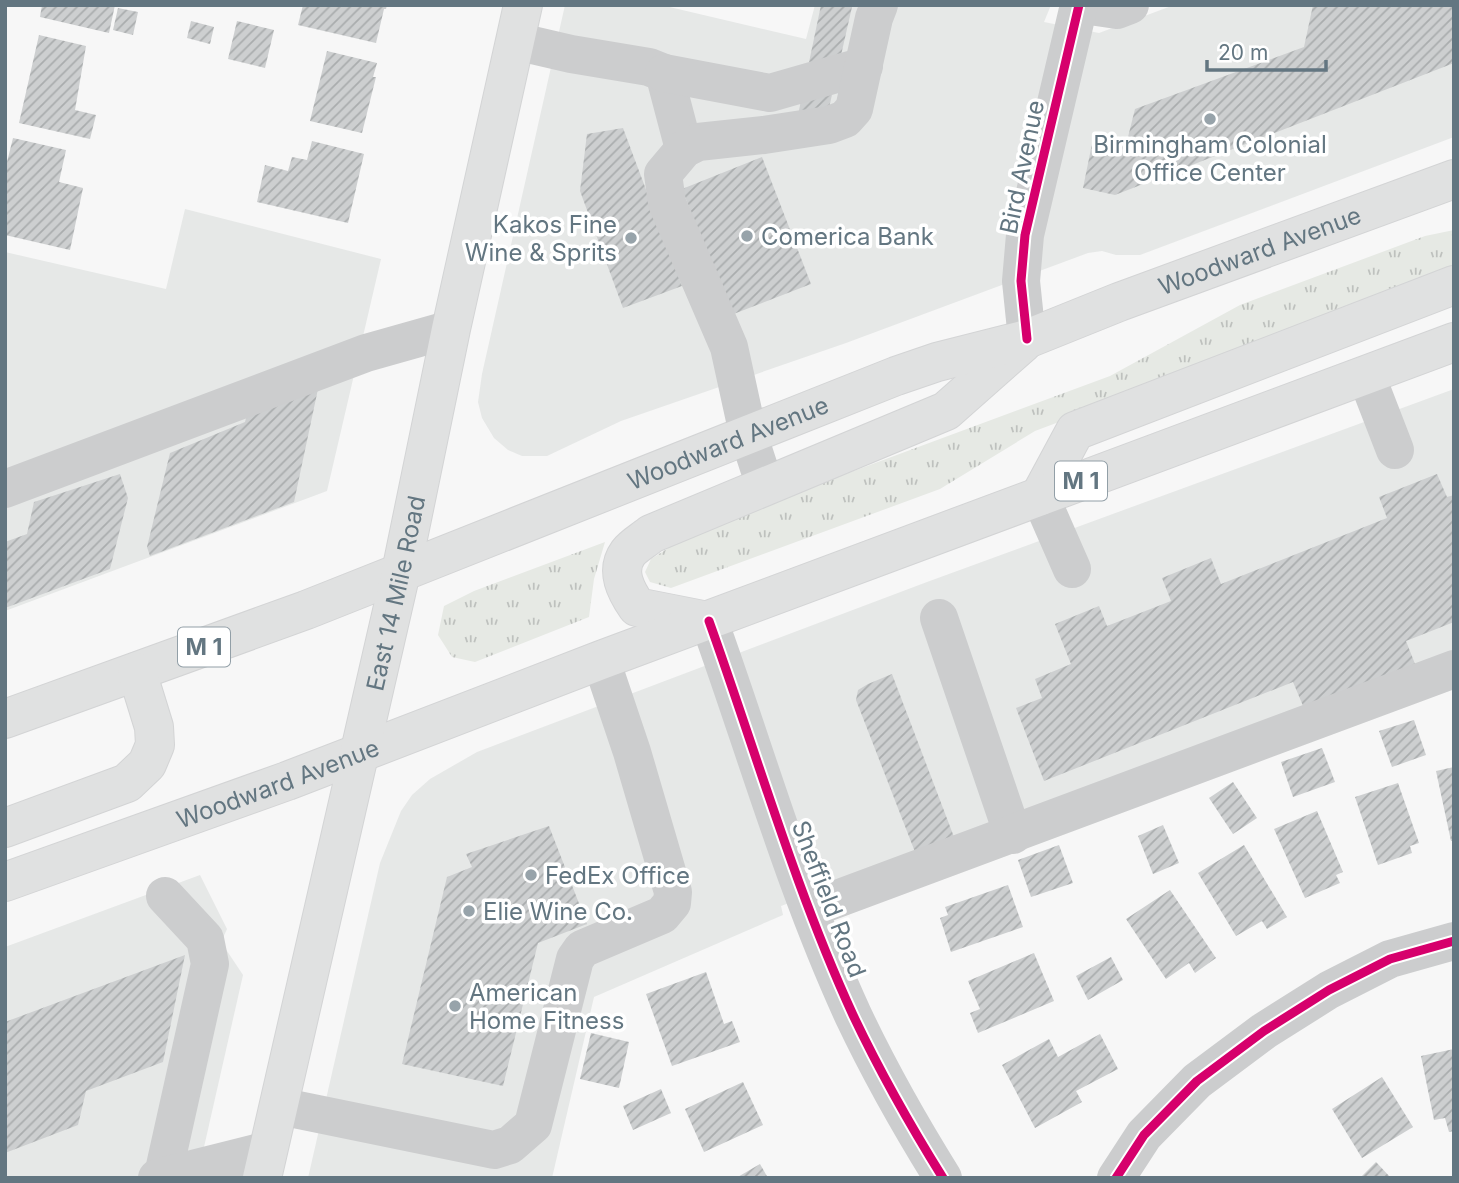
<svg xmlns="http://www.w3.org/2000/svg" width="1459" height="1183" viewBox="0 0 1459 1183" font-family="Inter,sans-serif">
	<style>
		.built { fill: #e6e8e7 }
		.grass { fill: url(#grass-tufts) }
		.building { fill: url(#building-hatch) }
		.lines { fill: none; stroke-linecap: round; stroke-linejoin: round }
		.major-casing { stroke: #d3d4d5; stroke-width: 40 }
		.minor { stroke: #cccdce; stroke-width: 38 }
		.major { stroke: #e0e1e1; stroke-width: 38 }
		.cycleway-casing { stroke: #fff; stroke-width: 13 }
		.cycleway { stroke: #d6006c; stroke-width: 9 }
		.poi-dot { fill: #97a3aa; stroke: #fff; stroke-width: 2.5 }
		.labels { text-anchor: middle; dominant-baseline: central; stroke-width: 7; stroke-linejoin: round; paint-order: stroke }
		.shield { fill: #fff; stroke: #929fa7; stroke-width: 2 }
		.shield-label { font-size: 23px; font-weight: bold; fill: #637681 }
		.poi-label { font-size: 24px; fill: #637681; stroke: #fff; text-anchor: start }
		.street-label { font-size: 24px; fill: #637681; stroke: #fff }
	</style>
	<defs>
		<pattern id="grass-tufts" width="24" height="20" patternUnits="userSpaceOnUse" patternTransform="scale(1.75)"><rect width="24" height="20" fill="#e6e9e4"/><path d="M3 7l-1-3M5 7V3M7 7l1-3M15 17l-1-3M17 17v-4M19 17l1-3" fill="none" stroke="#bec1be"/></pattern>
		<pattern id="building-hatch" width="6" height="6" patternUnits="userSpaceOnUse" patternTransform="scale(1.75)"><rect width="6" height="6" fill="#cdcfd0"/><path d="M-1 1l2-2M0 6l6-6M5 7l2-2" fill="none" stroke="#aaadae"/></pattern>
	</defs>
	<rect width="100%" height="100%" fill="#f7f7f7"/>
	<g class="built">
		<path d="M565 5H661L806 39 815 5H1051L1044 22 1099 33 1174 5H1454V137L1140 255H1116L1102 251 1088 253 846 343 621 421 547 456H522L508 450 494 438 482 418 478 402 482 374Z"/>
		<path d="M185 209 381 259 327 491 5 611V252L166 289Z"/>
		<path d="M1454 389V655L781 906 783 915 594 997 552 1178H308L380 863 401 811 412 795 430 779 477 752 927 582Z"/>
		<path d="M200 875 227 929 221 942 243 975 197 1178H5V947Z"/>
	</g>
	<g class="grass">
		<path d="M1454 230V271L1447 276 1035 431 940 489 671 588 650 582 645 572 651 559 700 528 1110 376 1240 305 1425 236Z"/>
		<path d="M605 542 594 579 589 617 475 662 452 657 438 635 444 606 474 591Z"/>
	</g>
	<g class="building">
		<path d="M42 5H115L109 33 40 17Z"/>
		<path d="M303 5H387L386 9H384L376 43 298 25Z"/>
		<path d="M821 5 852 7 829 108 798 115Z"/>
		<path d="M1313 5H1454V63L1115 195 1083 188 1094 134 1127 141 1135 109 1304 47Z"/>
		<path d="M118 8 138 12 133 35 113 30Z"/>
		<path d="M191 21 214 27 210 44 187 38Z"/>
		<path d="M237 21 274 30 265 68 228 59Z"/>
		<path d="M39 35 86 46 75 110 96 115 90 139 19 123Z"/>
		<path d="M327 51 377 63 373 77H376L362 133 310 121Z"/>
		<path d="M623 128 682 286 623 308 580 191 587 134Z"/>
		<path d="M13 138 66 150 59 182 83 188 70 250 5 235V170Z"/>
		<path d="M312 141 364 154 348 223 257 202 265 165 288 171 292 157 307 160Z"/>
		<path d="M762 157 811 284 731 315 682 189Z"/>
		<path d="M318 389 294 502 150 556 147 547 170 453 245 422 247 414Z"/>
		<path d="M120 474 128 498 110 569 5 608V542L27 534 34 502Z"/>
		<path d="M1437 474 1447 497 1454 495V622L1406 641 1417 669 1306 713 1293 682 1044 781 1016 708 1042 698 1035 679 1071 664 1055 624 1099 606 1107 626 1171 601 1162 578 1211 558 1221 584 1387 518 1379 497Z"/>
		<path d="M892 674 954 837 915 852 856 700 858 690 868 684Z"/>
		<path d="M1414 720 1426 755 1392 767 1379 731Z"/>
		<path d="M1322 748 1335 782 1293 797 1281 762Z"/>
		<path d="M1454 767V841H1451L1436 771Z"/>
		<path d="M1233 782 1257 818 1233 834 1209 798Z"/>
		<path d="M1398 783 1419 843 1410 846 1412 853 1378 865 1355 797Z"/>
		<path d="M1317 811 1343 872 1336 875 1340 883 1305 898 1274 829Z"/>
		<path d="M1163 825 1179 863 1153 874 1138 836Z"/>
		<path d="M549 826 587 924 538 943 503 1086 402 1064 447 877 472 867 466 854Z"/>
		<path d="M1059 845 1073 883 1031 897 1018 860Z"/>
		<path d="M1244 845 1287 917 1267 929 1262 921 1236 936 1198 873Z"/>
		<path d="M1008 885 1023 927 951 952 940 918 948 915 945 907Z"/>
		<path d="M1170 890 1216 958 1195 973 1189 963 1166 979 1126 919Z"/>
		<path d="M1034 953 1054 1001 978 1033 970 1013 980 1009 968 981Z"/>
		<path d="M185 955 163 1062 86 1091 78 1125 5 1153V1022Z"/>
		<path d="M1111 957 1123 980 1088 1000 1076 976Z"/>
		<path d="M706 972 724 1024 732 1021 740 1042 672 1066 646 994Z"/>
		<path d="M591 1033 629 1042 619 1088 580 1079Z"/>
		<path d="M1100 1034 1118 1069 1076 1091 1082 1102 1035 1128 1002 1065 1049 1039 1058 1057Z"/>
		<path d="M1454 1049V1131L1449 1132 1445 1118 1434 1120 1421 1056Z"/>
		<path d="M1382 1077 1413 1127 1362 1158 1332 1109Z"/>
		<path d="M743 1082 763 1125 704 1152 685 1109Z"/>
		<path d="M661 1089 671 1113 633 1130 623 1106Z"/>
		<path d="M1376 1162 1391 1178H1360Z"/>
		<path d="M760 1164 768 1178H736Z"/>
	</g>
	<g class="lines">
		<g class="major-casing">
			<g id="major">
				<path d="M1040 496 1075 431 1454 285"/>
				<path d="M708 621 637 607C626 591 615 571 628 553 633 546 644 540 651 534L946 411 1023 343"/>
				<path id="s1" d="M5 719 306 610 896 376 937 362 1027 339 1119 302 1454 179"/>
				<path d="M5 828 127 783 147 764 155 745 154 727 137 672"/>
				<path id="s2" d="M5 882 287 781 601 660 1454 342"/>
				<path id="s3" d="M262 1178 401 572 451 329 523 5"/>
			</g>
		</g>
		<g class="minor">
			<path d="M1083 5 1117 10 1130 5"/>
			<path d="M515 41 571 54 649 67 664 73 684 149"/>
			<path d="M664 73 770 93 864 66"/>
			<path d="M1027 339 1021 281 1025 235 1079 5"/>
			<path d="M1366 375 1395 450"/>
			<path d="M765 486 748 434 729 347 667 203 663 174 684 149 698 142 764 135 829 125 845 119 854 109 874 18 879 5"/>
			<path d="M5 489 366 353 451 329"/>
			<path d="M1040 496 1072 569"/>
			<path d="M939 618 1013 835"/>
			<path d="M709 621C756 752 795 889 853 1015 880 1072 910 1125 943 1178"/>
			<path d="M810 909 1454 669"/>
			<path d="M279 1106 494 1150 510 1145 533 1125 575 959 582 949 662 915 672 903 673 892 632 752 601 660"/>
			<path d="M163 1175 210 964 205 939 165 896"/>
			<path d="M157 1178 268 1150"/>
			<path d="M1116 1178 1144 1135 1197 1081 1264 1031 1329 990 1390 959 1454 941"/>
		</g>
		<use href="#major" class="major"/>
		<g class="cycleway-casing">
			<g id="cycleway">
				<path d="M1027 339 1021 281 1025 235 1079 5"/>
				<path d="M709 621C756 752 795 889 853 1015 880 1072 910 1125 943 1178"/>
				<path d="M1116 1178 1144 1135 1197 1081 1264 1031 1329 990 1390 959 1454 941"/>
			</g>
		</g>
		<use href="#cycleway" class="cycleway"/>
	</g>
	<g class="poi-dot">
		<circle cx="1210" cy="119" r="7"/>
		<circle cx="747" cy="236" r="7"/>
		<circle cx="631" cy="238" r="7"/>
		<circle cx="531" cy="875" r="7"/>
		<circle cx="469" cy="911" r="7"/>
		<circle cx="455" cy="1006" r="7"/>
	</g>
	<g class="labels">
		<g class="shield">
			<rect x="1055" y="461.5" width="52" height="39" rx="5"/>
			<rect x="178" y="627.5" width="52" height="39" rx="5"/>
		</g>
		<g class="shield-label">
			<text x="1081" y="481">M 1</text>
			<text x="204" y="647">M 1</text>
		</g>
		<g class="poi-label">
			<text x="1210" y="144" text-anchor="middle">Birmingham Colonial<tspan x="1210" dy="28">Office Center</tspan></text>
			<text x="617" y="224" text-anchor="end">Kakos Fine<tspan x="617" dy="28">Wine &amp; Sprits</tspan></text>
			<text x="761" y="236">Comerica Bank</text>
			<text x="545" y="875">FedEx Office</text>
			<text x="483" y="911">Elie Wine Co.</text>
			<text x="469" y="992">American<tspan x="469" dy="28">Home Fitness</tspan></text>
		</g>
		<g class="street-label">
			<text transform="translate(1022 167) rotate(-78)">Bird Avenue</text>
			<text stroke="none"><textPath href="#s1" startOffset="1340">Woodward Avenue</textPath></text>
			<text stroke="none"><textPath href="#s1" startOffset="774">Woodward Avenue</textPath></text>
			<text stroke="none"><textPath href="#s3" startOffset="600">East 14 Mile Road</textPath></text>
			<text stroke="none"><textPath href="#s2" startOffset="290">Woodward Avenue</textPath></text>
			<text transform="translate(829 899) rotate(69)">Sheffield Road</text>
		</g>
	</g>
	<rect width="1459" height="1183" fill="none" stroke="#637681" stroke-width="14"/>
	<path d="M1207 60v10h119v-10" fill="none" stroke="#637681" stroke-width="3.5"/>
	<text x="1218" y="60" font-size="21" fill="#637681" stroke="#ffffff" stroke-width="5" paint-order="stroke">20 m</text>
</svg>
